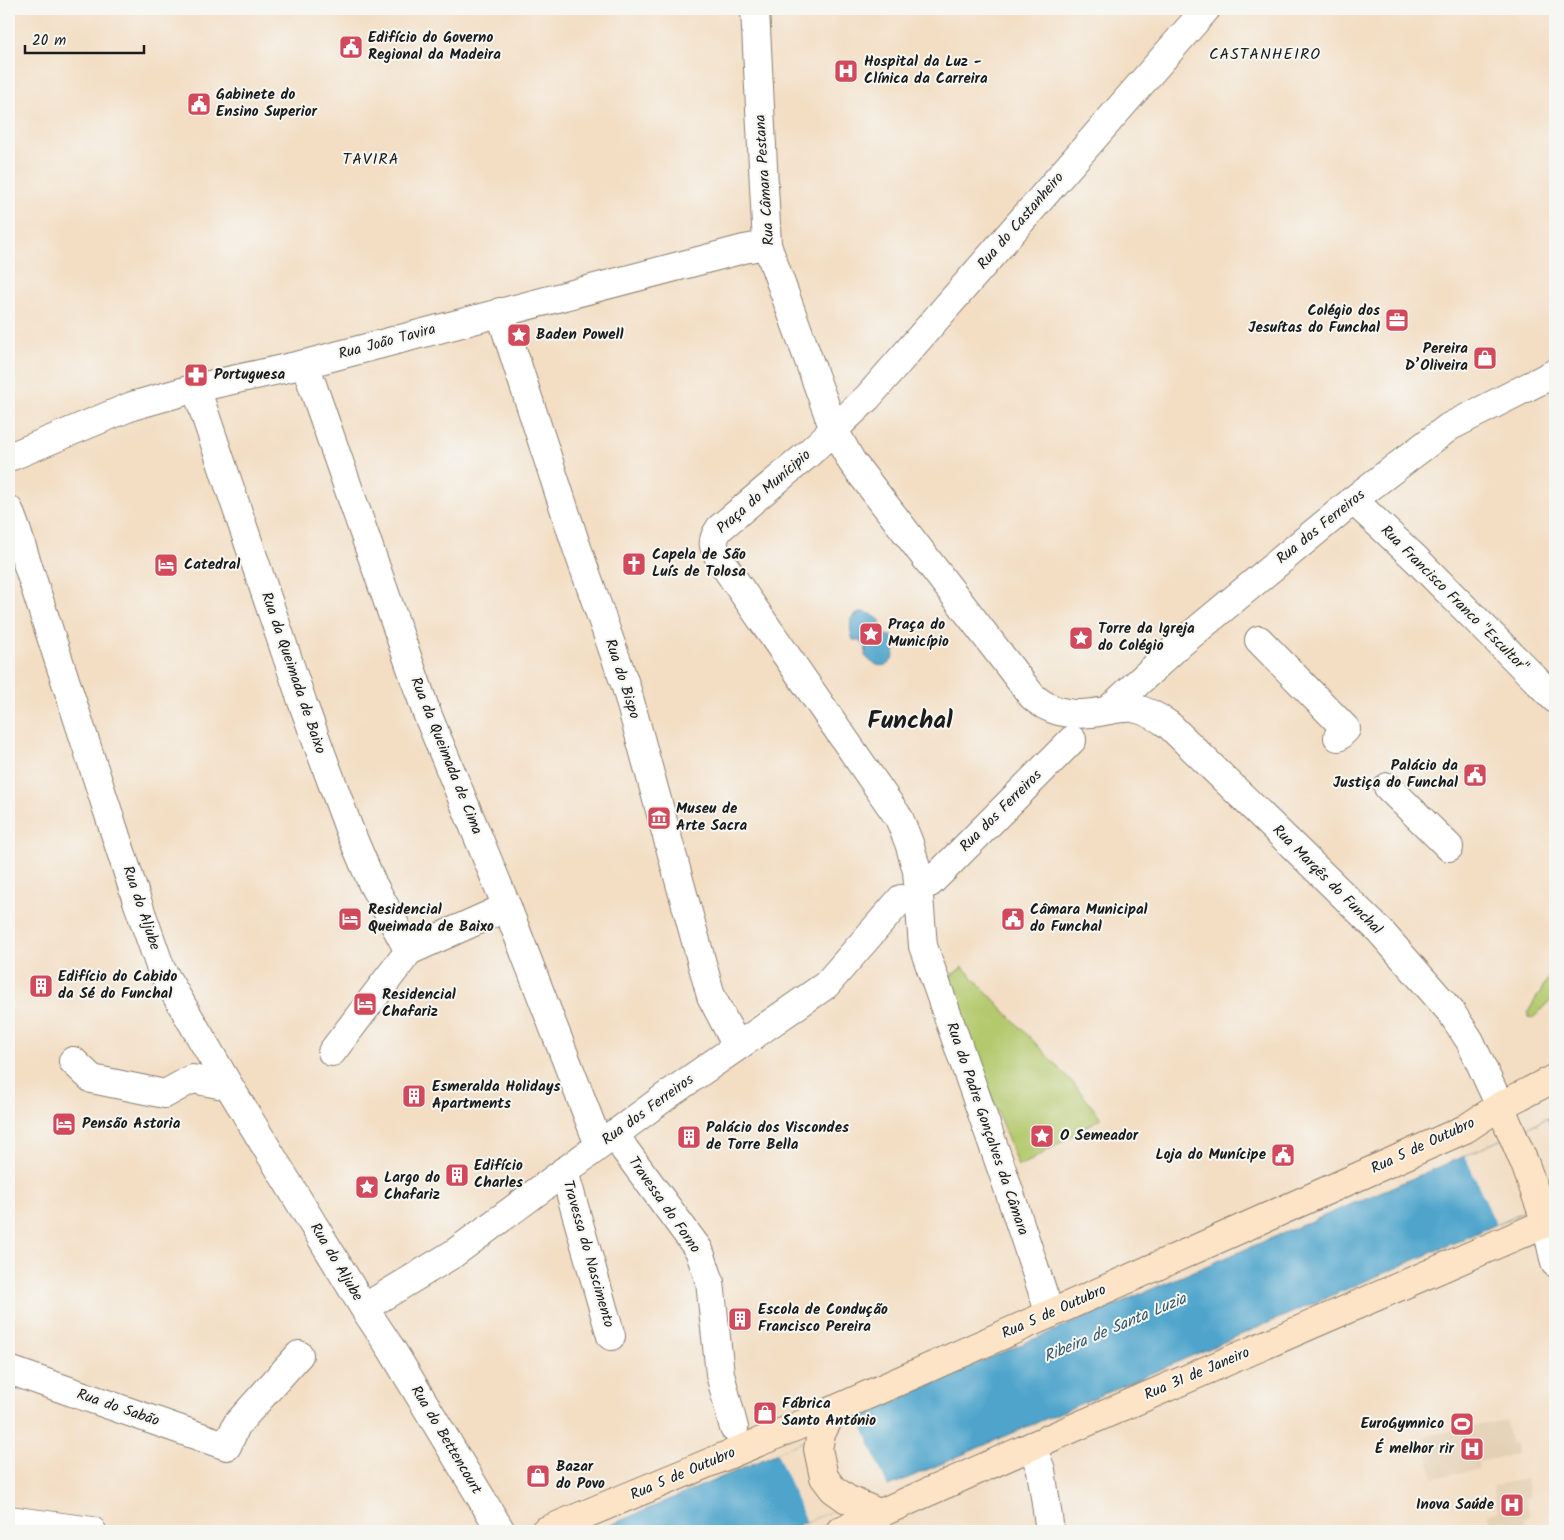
<svg xmlns="http://www.w3.org/2000/svg" width="1564" height="1540" viewBox="0 0 1564 1540" font-family="Kalam,sans-serif">
	<style>
		.built { fill: #e4d0b4 }
		.green { fill: #b4c96d; stroke: #687244 }
		.water { fill: #50a4cc; stroke: #366074 }
		.pier { fill: #f3dec4 }
		.lines { fill: none; stroke-linecap: round; stroke-linejoin: round }
		.pedestrian-casing { stroke: #887d70; stroke-width: 30 }
		.minor-casing { stroke: #887d70; stroke-width: 30 }
		.tertiary-casing { stroke: #887d70; stroke-width: 30 }
		.secondary-casing { stroke: #887d70; stroke-width: 30 }
		.pedestrian { stroke: #fff; stroke-width: 28 }
		.minor { stroke: #fff; stroke-width: 28 }
		.tertiary { stroke: #fff; stroke-width: 28 }
		.secondary { stroke: #fee4c6; stroke-width: 28 }
		.labels { text-anchor: middle; dominant-baseline: central; stroke-width: 4; stroke-linejoin: round; paint-order: stroke }
		.poi-label { font-size: 15px; font-weight: bold; fill: #1c1c1c; stroke: #f6f6f2; text-anchor: start }
		.street-label { font-size: 15px; fill: #1c1c1c; stroke: #f6f6f2 }
		.neighbourhood-label { font-size: 16px; letter-spacing: 1px; fill: #1c1c1c; stroke: #f6f6f2 }
		.water-label { font-size: 16px; font-style: italic; fill: #33596b; stroke: #f6f6f2 }
		.town-label { font-size: 25px; font-weight: bold; fill: #1c1c1c; stroke: #f6f6f2 }
	</style>
	<rect width="100%" height="100%" fill="#f6f6f2"/>
	<filter id="ink" filterUnits="userSpaceOnUse"><feTurbulence type="fractalNoise" baseFrequency=".02" numOctaves="2"/><feDisplacementMap in="SourceGraphic" scale="10" xChannelSelector="R" yChannelSelector="G"/><feConvolveMatrix kernelMatrix="1 2 1 2 8 2 1 2 1" color-interpolation-filters="sRGB"/></filter>
	<filter id="wash" filterUnits="userSpaceOnUse"><feTurbulence type="fractalNoise" baseFrequency=".0096" numOctaves="4" result="noise"/><feDisplacementMap in="SourceGraphic" scale="20" xChannelSelector="R" yChannelSelector="G"/><feGaussianBlur stdDeviation="1.12" result="paint"/><feColorMatrix in="noise" values="0 0 0 0 0 0 0 0 0 0 0 0 0 0 0 0 0 1.4 0 .05"/><feComposite in="paint" operator="in"/></filter>
	<g filter="url(#wash)">
		<rect width="100%" height="100%" fill="#f3dec4"/>
		<g class="built">
			<path d="M1506 1420 1510 1444 1516 1443 1517 1454 1478 1462 1479 1469 1433 1478 1425 1436Z"/>
			<path d="M1526 1479 1529 1497 1526 1498 1530 1517 1524 1518 1527 1531H1491L1488 1514 1498 1511 1493 1486Z"/>
		</g>
		<g class="green">
			<path d="M963 967 1075 1085 1101 1118 1032 1160 1018 1166 947 978Z"/>
			<path d="M1555 967V997L1533 1018 1528 1017V1012Z"/>
		</g>
		<g class="water">
			<path d="M862 612 871 614 880 620V630L881 634 892 636C902 661 883 677 865 656L866 647 860 640H853C850 631 849 624 853 616Z"/>
			<path d="M1555 1115V1197L1477 1233 785 1531H597L859 1418 987 1359 1465 1156Z"/>
		</g>
		<g class="pier">
			<path d="M1547 1119 1555 1137V1197L1496 1224 1465 1156Z"/>
			<path d="M859 1418 888 1488 806 1522 777 1453Z"/>
		</g>
	</g>
	<g filter="url(#ink)">
		<g class="lines">
			<g class="pedestrian-casing">
				<g id="pedestrian">
					<path d="M500 312 576 545 626 687 711 996 737 1046"/>
					<path d="M305 364 426 711 507 907 599 1145"/>
					<path d="M196 388 303 704 349 829 372 883 409 951"/>
					<path d="M12 456 132 406 196 388 305 364 744 249 767 245"/>
					<path d="M1259 640 1346 729 1338 737"/>
					<path d="M1388 787 1449 847"/>
					<path d="M930 883 1072 740"/>
					<path d="M332 1052 409 951 507 907"/>
					<path d="M73 1061 92 1079 165 1094 192 1079 229 1086"/>
					<path d="M615 1133 625 1150 699 1250 710 1282 720 1374 734 1428"/>
					<path d="M564 1171 611 1336"/>
					<path d="M377 1300 453 1254 669 1094 826 985 901 899"/>
					<path d="M9 1370 227 1446 237 1424 299 1355"/>
					<path d="M9 1520 92 1531"/>
				</g>
			</g>
			<g class="minor-casing">
				<g id="minor">
					<path d="M1353 500 1415 558 1555 699"/>
					<path d="M9 510 16 529 136 898 161 969 229 1086 364 1308 392 1350 501 1531"/>
					<path d="M1108 710 1180 644 1362 493 1449 427 1555 373"/>
					<path d="M1546 1223 1555 1263"/>
					<path d="M1050 1314 1003 1173 923 946 917 871 909 843 899 818 721 561C713 547 710 542 720 528L808 454 868 397 1206 9"/>
					<path d="M1032 1446 1041 1470 1050 1531"/>
				</g>
			</g>
			<g class="tertiary-casing">
				<path id="tertiary" d="M755 9 767 245 834 430 852 462 1032 696C1048 711 1070 716 1092 713 1106 712 1120 706 1134 708 1147 711 1158 717 1169 725L1380 931 1451 1012 1470 1041 1500 1106"/>
			</g>
			<g class="secondary-casing">
				<g id="secondary">
					<path d="M1500 1106 1525 1164 1546 1223"/>
					<path d="M833 1410 821 1434 818 1449 824 1477 833 1489 847 1499 881 1514"/>
					<path d="M545 1531 807 1422 1465 1129 1500 1106 1555 1078"/>
					<path d="M840 1531 1032 1446 1555 1219"/>
				</g>
			</g>
			<use href="#pedestrian" class="pedestrian"/>
			<use href="#minor" class="minor"/>
			<use href="#tertiary" class="tertiary"/>
			<use href="#secondary" class="secondary"/>
		</g>
	</g>
	<defs>
		<g id="civic-square" transform="scale(1.25)"><rect x="-9" y="-9" width="18" height="18" rx="4" fill="#d1495b" stroke="#f6f6f2"/><path d="M-.6-6.5H3V-4.5H.6V-3L4-1V1h2V6H-6V1h2V-1L-.6-3ZM-1.2 2.5V6h2.4V2.5Z" fill="#fff"/></g>
		<g id="hospital-square" transform="scale(1.25)"><rect x="-9" y="-9" width="18" height="18" rx="4" fill="#d1495b" stroke="#f6f6f2"/><path d="M-5-5h3v3.5h4V-5h3V5h-3V1.5h-4V5h-3Z" fill="#fff"/></g>
		<g id="office-square" transform="scale(1.25)"><rect x="-9" y="-9" width="18" height="18" rx="4" fill="#d1495b" stroke="#f6f6f2"/><path d="M-6-3h4V-5.5h4V-3h4V5H-6ZM-1-4.5V-3h2v-1.5ZM-6 0V1H6V0Z" fill="#fff"/></g>
		<g id="sight-square" transform="scale(1.25)"><rect x="-9" y="-9" width="18" height="18" rx="4" fill="#d1495b" stroke="#f6f6f2"/><path d="M0-6L1.8-2.2L6-1.7L2.9 1.2L3.7 5.4L0 3.3L-3.7 5.4L-2.9 1.2L-6-1.7L-1.8-2.2Z" fill="#fff"/></g>
		<g id="shop-square" transform="scale(1.25)"><rect x="-9" y="-9" width="18" height="18" rx="4" fill="#d1495b" stroke="#f6f6f2"/><path d="M-5-2.5h2.3a2.7 3.5 0 0 1 5.4 0H5L5.5 6h-11ZM-1.5-2.5h3a1.5 2.3 0 0 0-3 0Z" fill="#fff"/></g>
		<g id="pharmacy-square" transform="scale(1.25)"><rect x="-9" y="-9" width="18" height="18" rx="4" fill="#d1495b" stroke="#f6f6f2"/><path d="M-2-6h4v4h4v4h-4v4h-4v-4h-4v-4h4Z" fill="#fff"/></g>
		<g id="church-square" transform="scale(1.25)"><rect x="-9" y="-9" width="18" height="18" rx="4" fill="#d1495b" stroke="#f6f6f2"/><path d="M-1.2-6h2.4v3.5h3.3v2.4h-3.3V6h-2.4V-.1h-3.3v-2.4h3.3Z" fill="#fff"/></g>
		<g id="hotel-square" transform="scale(1.25)"><rect x="-9" y="-9" width="18" height="18" rx="4" fill="#d1495b" stroke="#f6f6f2"/><path d="M-6-4.5h1.5V1H6V5H4.5V3h-9V5H-6ZM-4 0a1.8 1.8 0 1 1 3.6 0ZM.5 0V-2.5h3Q6-2.5 6 0Z" fill="#fff"/></g>
		<g id="museum-square" transform="scale(1.25)"><rect x="-9" y="-9" width="18" height="18" rx="4" fill="#d1495b" stroke="#f6f6f2"/><path d="M0-6L6-3V-2H-6V-3ZM-5-1h2V3h-2ZM-1-1h2V3h-2ZM3-1h2V3H3ZM-6 4H6V6H-6Z" fill="#fff"/></g>
		<g id="building-square" transform="scale(1.25)"><rect x="-9" y="-9" width="18" height="18" rx="4" fill="#d1495b" stroke="#f6f6f2"/><path d="M-4-6H4V6H1V3H-1V6H-4ZM-2.5-4.3h1.7v1.8h-1.7ZM.8-4.3h1.7v1.8H.8ZM-2.5-1h1.7V.8h-1.7ZM.8-1h1.7V.8H.8Z" fill="#fff"/></g>
		<g id="stadium-square" transform="scale(1.25)"><rect x="-9" y="-9" width="18" height="18" rx="4" fill="#d1495b" stroke="#f6f6f2"/><path d="M0-5a6.5 5 0 1 0 0 10a6.5 5 0 1 0 0-10ZM-3.5-1.8h7v3.6h-7Z" fill="#fff"/></g>
	</defs>
	<g fill-rule="evenodd">
		<use href="#civic-square" x="351" y="47"/>
		<use href="#hospital-square" x="846" y="71"/>
		<use href="#civic-square" x="199" y="104"/>
		<use href="#office-square" x="1397" y="320"/>
		<use href="#sight-square" x="519" y="335"/>
		<use href="#shop-square" x="1485" y="358"/>
		<use href="#pharmacy-square" x="196" y="375"/>
		<use href="#church-square" x="634" y="564"/>
		<use href="#hotel-square" x="166" y="565"/>
		<use href="#sight-square" x="871" y="634"/>
		<use href="#sight-square" x="1081" y="638"/>
		<use href="#civic-square" x="1475" y="775"/>
		<use href="#museum-square" x="659" y="818"/>
		<use href="#hotel-square" x="350" y="919"/>
		<use href="#civic-square" x="1013" y="919"/>
		<use href="#building-square" x="41" y="986"/>
		<use href="#hotel-square" x="365" y="1004"/>
		<use href="#building-square" x="414" y="1096"/>
		<use href="#hotel-square" x="64" y="1124"/>
		<use href="#sight-square" x="1042" y="1136"/>
		<use href="#building-square" x="689" y="1137"/>
		<use href="#civic-square" x="1283" y="1155"/>
		<use href="#building-square" x="457" y="1175"/>
		<use href="#sight-square" x="367" y="1187"/>
		<use href="#building-square" x="740" y="1319"/>
		<use href="#shop-square" x="765" y="1413"/>
		<use href="#stadium-square" x="1462" y="1424"/>
		<use href="#hospital-square" x="1472" y="1449"/>
		<use href="#shop-square" x="538" y="1476"/>
		<use href="#hospital-square" x="1512" y="1505"/>
	</g>
	<g class="labels">
		<g class="poi-label">
			<text x="368" y="38">Edifício do Governo<tspan x="368" dy="17">Regional da Madeira</tspan></text>
			<text x="864" y="62">Hospital da Luz -<tspan x="864" dy="17">Clínica da Carreira</tspan></text>
			<text x="216" y="95">Gabinete do<tspan x="216" dy="17">Ensino Superior</tspan></text>
			<text x="1380" y="311" text-anchor="end">Colégio dos<tspan x="1380" dy="17">Jesuítas do Funchal</tspan></text>
			<text x="536" y="335">Baden Powell</text>
			<text x="1468" y="349" text-anchor="end">Pereira<tspan x="1468" dy="17">D’Oliveira</tspan></text>
			<text x="214" y="375">Portuguesa</text>
			<text x="652" y="555">Capela de São<tspan x="652" dy="17">Luís de Tolosa</tspan></text>
			<text x="184" y="565">Catedral</text>
			<text x="888" y="625">Praça do<tspan x="888" dy="17">Município</tspan></text>
			<text x="1098" y="629">Torre da Igreja<tspan x="1098" dy="17">do Colégio</tspan></text>
			<text x="1458" y="766" text-anchor="end">Palácio da<tspan x="1458" dy="17">Justiça do Funchal</tspan></text>
			<text x="676" y="809">Museu de<tspan x="676" dy="17">Arte Sacra</tspan></text>
			<text x="368" y="910">Residencial<tspan x="368" dy="17">Queimada de Baixo</tspan></text>
			<text x="1030" y="910">Câmara Municipal<tspan x="1030" dy="17">do Funchal</tspan></text>
			<text x="58" y="977">Edifício do Cabido<tspan x="58" dy="17">da Sé do Funchal</tspan></text>
			<text x="382" y="995">Residencial<tspan x="382" dy="17">Chafariz</tspan></text>
			<text x="432" y="1087">Esmeralda Holidays<tspan x="432" dy="17">Apartments</tspan></text>
			<text x="82" y="1124">Pensão Astoria</text>
			<text x="706" y="1128">Palácio dos Viscondes<tspan x="706" dy="17">de Torre Bella</tspan></text>
			<text x="1060" y="1136">O Semeador</text>
			<text x="1266" y="1155" text-anchor="end">Loja do Munícipe</text>
			<text x="474" y="1166">Edifício<tspan x="474" dy="17">Charles</tspan></text>
			<text x="384" y="1178">Largo do<tspan x="384" dy="17">Chafariz</tspan></text>
			<text x="758" y="1310">Escola de Condução<tspan x="758" dy="17">Francisco Pereira</tspan></text>
			<text x="782" y="1404">Fábrica<tspan x="782" dy="17">Santo António</tspan></text>
			<text x="1444" y="1424" text-anchor="end">EuroGymnico</text>
			<text x="1454" y="1449" text-anchor="end">É melhor rir</text>
			<text x="556" y="1467">Bazar<tspan x="556" dy="17">do Povo</tspan></text>
			<text x="1494" y="1505" text-anchor="end">Inova Saúde</text>
		</g>
		<g class="street-label">
			<text transform="translate(765 180) rotate(-94)">Rua Câmara Pestana</text>
			<text transform="translate(1021 221) rotate(-49)">Rua do Castanheiro</text>
			<text transform="translate(387 342) rotate(-15)">Rua João Tavira</text>
			<text transform="translate(764 492) rotate(-41)">Praça do Munícipio</text>
			<text transform="translate(1321 527) rotate(-39)">Rua dos Ferreiros</text>
			<text transform="translate(1454 599) rotate(45)">Rua Francisco Franco "Escultor"</text>
			<text transform="translate(293 673) rotate(71)">Rua da Queimada de Baixo</text>
			<text transform="translate(622 679) rotate(72)">Rua do Bispo</text>
			<text transform="translate(446 756) rotate(68)">Rua da Queimada de Cima</text>
			<text transform="translate(1001 811) rotate(-45)">Rua dos Ferreiros</text>
			<text transform="translate(1327 880) rotate(45)">Rua Marqês do Funchal</text>
			<text transform="translate(141 908) rotate(71)">Rua do Aljube</text>
			<text transform="translate(648 1110) rotate(-36)">Rua dos Ferreiros</text>
			<text transform="translate(987 1129) rotate(71)">Rua do Padre Gonçalves da Câmara</text>
			<text transform="translate(1423 1146) rotate(-25)">Rua 5 de Outubro</text>
			<text transform="translate(664 1205) rotate(55)">Travessa do Forno</text>
			<text transform="translate(588 1254) rotate(74)">Travessa do Nascimento</text>
			<text transform="translate(336 1262) rotate(59)">Rua do Aljube</text>
			<text transform="translate(1054 1312) rotate(-24)">Rua 5 de Outubro</text>
			<text transform="translate(1197 1374) rotate(-23)">Rua 31 de Janeiro</text>
			<text transform="translate(118 1408) rotate(19)">Rua do Sabão</text>
			<text transform="translate(446 1440) rotate(59)">Rua do Bettencourt</text>
			<text transform="translate(683 1474) rotate(-23)">Rua 5 de Outubro</text>
		</g>
		<g class="neighbourhood-label">
			<text x="1265" y="54">CASTANHEIRO</text>
			<text x="371" y="159">TAVIRA</text>
		</g>
		<g class="water-label">
			<text transform="translate(1115 1328) rotate(-23)">Ribeira de Santa Luzia</text>
		</g>
		<g class="town-label">
			<text x="910" y="721">Funchal</text>
		</g>
	</g>
	<rect width="1564" height="1540" fill="none" stroke="#f6f6f2" stroke-width="30"/>
	<path d="M25 45v8h119v-8" fill="none" stroke="#1c1c1c" stroke-width="2.5"/>
	<text x="32" y="45" font-size="15" fill="#1c1c1c" stroke="#f6f6f2" stroke-width="4" paint-order="stroke">20 m</text>
</svg>
